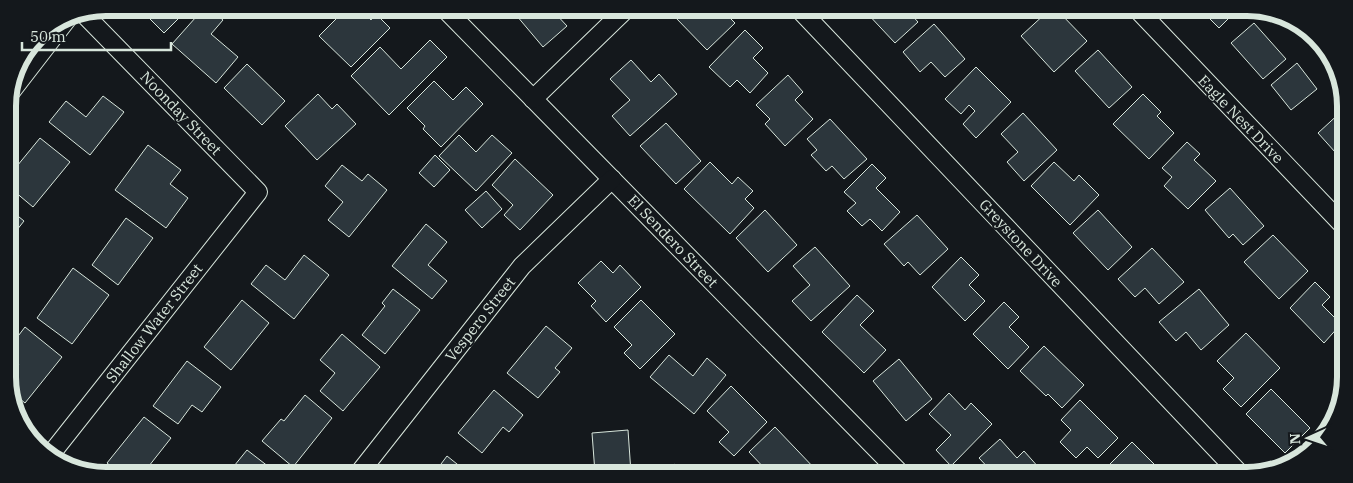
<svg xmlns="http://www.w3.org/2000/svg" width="1353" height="483" viewBox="0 0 1353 483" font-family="'IBM Plex Serif',serif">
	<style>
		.building { fill: #2c363c; stroke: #d8e6dc }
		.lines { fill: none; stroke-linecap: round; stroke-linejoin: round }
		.minor-casing { stroke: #d8e6dc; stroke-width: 20 }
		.minor { stroke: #14181c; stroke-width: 18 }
		.labels { text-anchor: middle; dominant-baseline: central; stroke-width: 4; stroke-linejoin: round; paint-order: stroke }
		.street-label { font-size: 15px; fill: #d8e6dc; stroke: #14181c }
		.rim { fill: none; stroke: #d8e6dc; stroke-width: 6 }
	</style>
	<rect width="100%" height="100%" fill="#14181c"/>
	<g class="building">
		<path d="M154 8H189L164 33 146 15Z"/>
		<path d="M204 8H209L223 20 211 34 238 57 216 83 172 44Z"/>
		<path d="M346 9H360L371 20 376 14 390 28 351 67 319 36Z"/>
		<path d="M511 9H557L554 12 567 26 543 47Z"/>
		<path d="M682 10H722L735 23 707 50 675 17Z"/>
		<path d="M865 11H908L918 22 895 43Z"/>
		<path d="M1047 12H1059L1087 41 1054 72 1021 36Z"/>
		<path d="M1203 12H1235L1219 28Z"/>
		<path d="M1254 23 1286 59 1263 79 1231 43Z"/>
		<path d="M934 24 965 59 945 77 931 62 920 72 903 52Z"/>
		<path d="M745 30 763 48 753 58 768 73 750 93 737 80 730 87 709 67Z"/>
		<path d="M430 40 447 57 389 115 351 76 380 47 401 69Z"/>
		<path d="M1098 50 1132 87 1109 108 1075 71Z"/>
		<path d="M631 60 651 82 659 74 677 94 630 136 612 116 630 100 610 79Z"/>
		<path d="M1297 63 1317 89 1291 110 1271 85Z"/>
		<path d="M247 64 285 101 262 125 224 88Z"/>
		<path d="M976 67 1011 102 976 138 963 124 975 111 969 105 961 114 945 99Z"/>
		<path d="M788 75 803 92 795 100 813 119 785 146 765 124 770 119 756 105Z"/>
		<path d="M434 81 453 100 466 87 483 104 441 147 423 129 425 126 407 108Z"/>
		<path d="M318 94 332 109 337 104 356 124 317 160 285 126Z"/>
		<path d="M1143 94 1161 112 1157 116 1174 133 1149 159 1113 124Z"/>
		<path d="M103 96 124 112 90 155 49 122 66 101 86 117Z"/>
		<path d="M1343 110 1344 112V162L1318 133Z"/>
		<path d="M1023 113 1057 150 1024 181 1007 162 1018 152 1001 134Z"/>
		<path d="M830 119 867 159 844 179 832 166 826 171 811 155 817 150 807 139Z"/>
		<path d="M666 123 701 161 676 184 640 146Z"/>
		<path d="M459 135 476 152 492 135 512 153 476 191 439 156Z"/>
		<path d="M40 138 70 162 33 207 8 186V177Z"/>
		<path d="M1187 142 1200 154 1194 160 1216 181 1188 209 1164 186 1172 177 1162 168Z"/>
		<path d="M148 145 181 170 170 184 188 198 166 228 115 190Z"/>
		<path d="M435 155 450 170 434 187 419 173Z"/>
		<path d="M515 159 553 195 520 230 504 215 513 205 492 185Z"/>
		<path d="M710 162 732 184 738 177 753 191 745 199 754 208 730 234 684 189Z"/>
		<path d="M1054 162 1074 181 1079 175 1099 195 1070 225 1031 186Z"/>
		<path d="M872 164 886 178 876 188 900 212 882 231 870 219 862 226 847 211 856 203 844 192Z"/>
		<path d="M342 165 362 181 368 174 387 190 349 237 328 220 343 202 325 186Z"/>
		<path d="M1230 188 1264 226 1243 245 1233 234 1229 238 1205 210Z"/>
		<path d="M486 191 502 209 482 228 465 210Z"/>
		<path d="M8 208 24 221 9 240Z"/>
		<path d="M765 210 797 245 768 272 736 238Z"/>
		<path d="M1098 210 1132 247 1108 270 1073 233Z"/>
		<path d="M917 215 948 249 920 275 908 262 904 266 884 244Z"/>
		<path d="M126 218 153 238 118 285 92 265Z"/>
		<path d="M426 224 447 242 428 265 447 281 432 299 392 266Z"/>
		<path d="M1273 235 1308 271 1279 299 1244 262Z"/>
		<path d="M815 247 850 286 811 321 792 301 810 285 793 266Z"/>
		<path d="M1152 248 1184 282 1159 304 1145 288 1135 297 1118 279Z"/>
		<path d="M304 255 329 275 294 319 251 284 266 265 285 280Z"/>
		<path d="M961 257 979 275 969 285 985 301 965 321 932 287Z"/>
		<path d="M601 261 613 273 620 265 641 287 606 322 591 306 596 301 578 283Z"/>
		<path d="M73 268 109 295 72 344 37 318Z"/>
		<path d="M1315 282 1330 297 1322 305 1341 324 1324 343 1290 308Z"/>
		<path d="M393 289 420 310 385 354 362 335 385 306 382 303Z"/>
		<path d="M1199 289 1229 325 1201 350 1186 332 1176 341 1159 322Z"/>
		<path d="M857 295 874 311 860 325 886 350 864 373 822 332Z"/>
		<path d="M242 300 269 323 231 370 204 347Z"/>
		<path d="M641 300 675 334 640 369 624 353 632 345 614 327Z"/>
		<path d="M1004 302 1019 317 1009 327 1029 347 1008 369 973 334Z"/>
		<path d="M546 326 572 348 555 368 560 372 538 398 507 373Z"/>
		<path d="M25 327 62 357 25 403 9 390V376L19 364 9 356V348Z"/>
		<path d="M1246 333 1280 368 1241 407 1223 389 1234 378 1217 361Z"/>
		<path d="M342 334 380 367 343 411 320 391 335 373 320 360Z"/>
		<path d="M1044 346 1084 385 1062 408 1048 394 1046 396 1020 371Z"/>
		<path d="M669 355 693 376 707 358 726 375 694 414 650 377Z"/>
		<path d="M899 359 932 399 906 421 873 381Z"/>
		<path d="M187 361 221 387 202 412 192 405 178 424 153 406Z"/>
		<path d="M731 386 767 422 734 456 719 442 729 432 707 411Z"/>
		<path d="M1271 389 1310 428 1285 453 1246 414Z"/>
		<path d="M494 390 523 415 509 432 503 427 482 453 458 433Z"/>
		<path d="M949 393 965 410 971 403 992 424 951 466 936 450 951 435 929 414Z"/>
		<path d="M305 395 332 418 293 467 262 441 281 419 284 421Z"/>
		<path d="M1080 400 1118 438 1098 458 1087 447 1076 458 1060 442 1071 430 1061 420Z"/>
		<path d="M144 417 171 438 145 471H117L107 463Z"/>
		<path d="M775 427 817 471 814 473H769L749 452Z"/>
		<path d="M628 430 631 473H595L592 433Z"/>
		<path d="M1319 431 1322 434 1307 455 1291 461 1289 458Z"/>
		<path d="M1000 439 1017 458 1024 451 1040 469 1035 474H994L979 458Z"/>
		<path d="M1132 442 1165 475H1112L1106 468Z"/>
		<path d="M247 450 269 467 266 471H230Z"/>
		<path d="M447 456 467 472H435Z"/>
		<path d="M674 464 685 473H668Z"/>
	</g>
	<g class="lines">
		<g class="minor-casing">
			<g id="minor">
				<path d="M445 9 901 474"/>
				<path d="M801 11 1241 475"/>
				<path d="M1140 12 1343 225"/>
				<path d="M10 93 71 14"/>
				<path d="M533 99 625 10"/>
				<path d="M51 454 258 192 82 12"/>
				<path d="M360 472 522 266 612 179"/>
			</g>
		</g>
		<use href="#minor" class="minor"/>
	</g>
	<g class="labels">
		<g class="street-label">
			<text transform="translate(181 113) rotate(46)">Noonday Street</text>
			<text transform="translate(1241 119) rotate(46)">Eagle Nest Drive</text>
			<text transform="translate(673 241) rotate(46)">El Sendero Street</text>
			<text transform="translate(1021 243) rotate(47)">Greystone Drive</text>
			<text transform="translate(480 319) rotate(-52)">Vespero Street</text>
			<text transform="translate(154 323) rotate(-52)">Shallow Water Street</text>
		</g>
	</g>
	<path d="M0 0H1353V483H0ZM106 16H1247A90 90 0 0 1 1337 106V377A90 90 0 0 1 1247 467H106A90 90 0 0 1 16 377V106A90 90 0 0 1 106 16Z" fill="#14181c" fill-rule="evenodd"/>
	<path class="rim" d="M106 16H1247A90 90 0 0 1 1337 106V377A90 90 0 0 1 1247 467H106A90 90 0 0 1 16 377V106A90 90 0 0 1 106 16Z"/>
	<g transform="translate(1308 438) rotate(267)" stroke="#14181c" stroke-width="4" paint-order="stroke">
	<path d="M0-4L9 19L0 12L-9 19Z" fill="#d8e6dc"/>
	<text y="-8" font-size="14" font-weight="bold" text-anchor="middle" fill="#d8e6dc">N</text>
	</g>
	<path d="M22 42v8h149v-8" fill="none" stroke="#d8e6dc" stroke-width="2.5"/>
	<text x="30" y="42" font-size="15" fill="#d8e6dc" stroke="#14181c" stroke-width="4" paint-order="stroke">50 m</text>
</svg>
